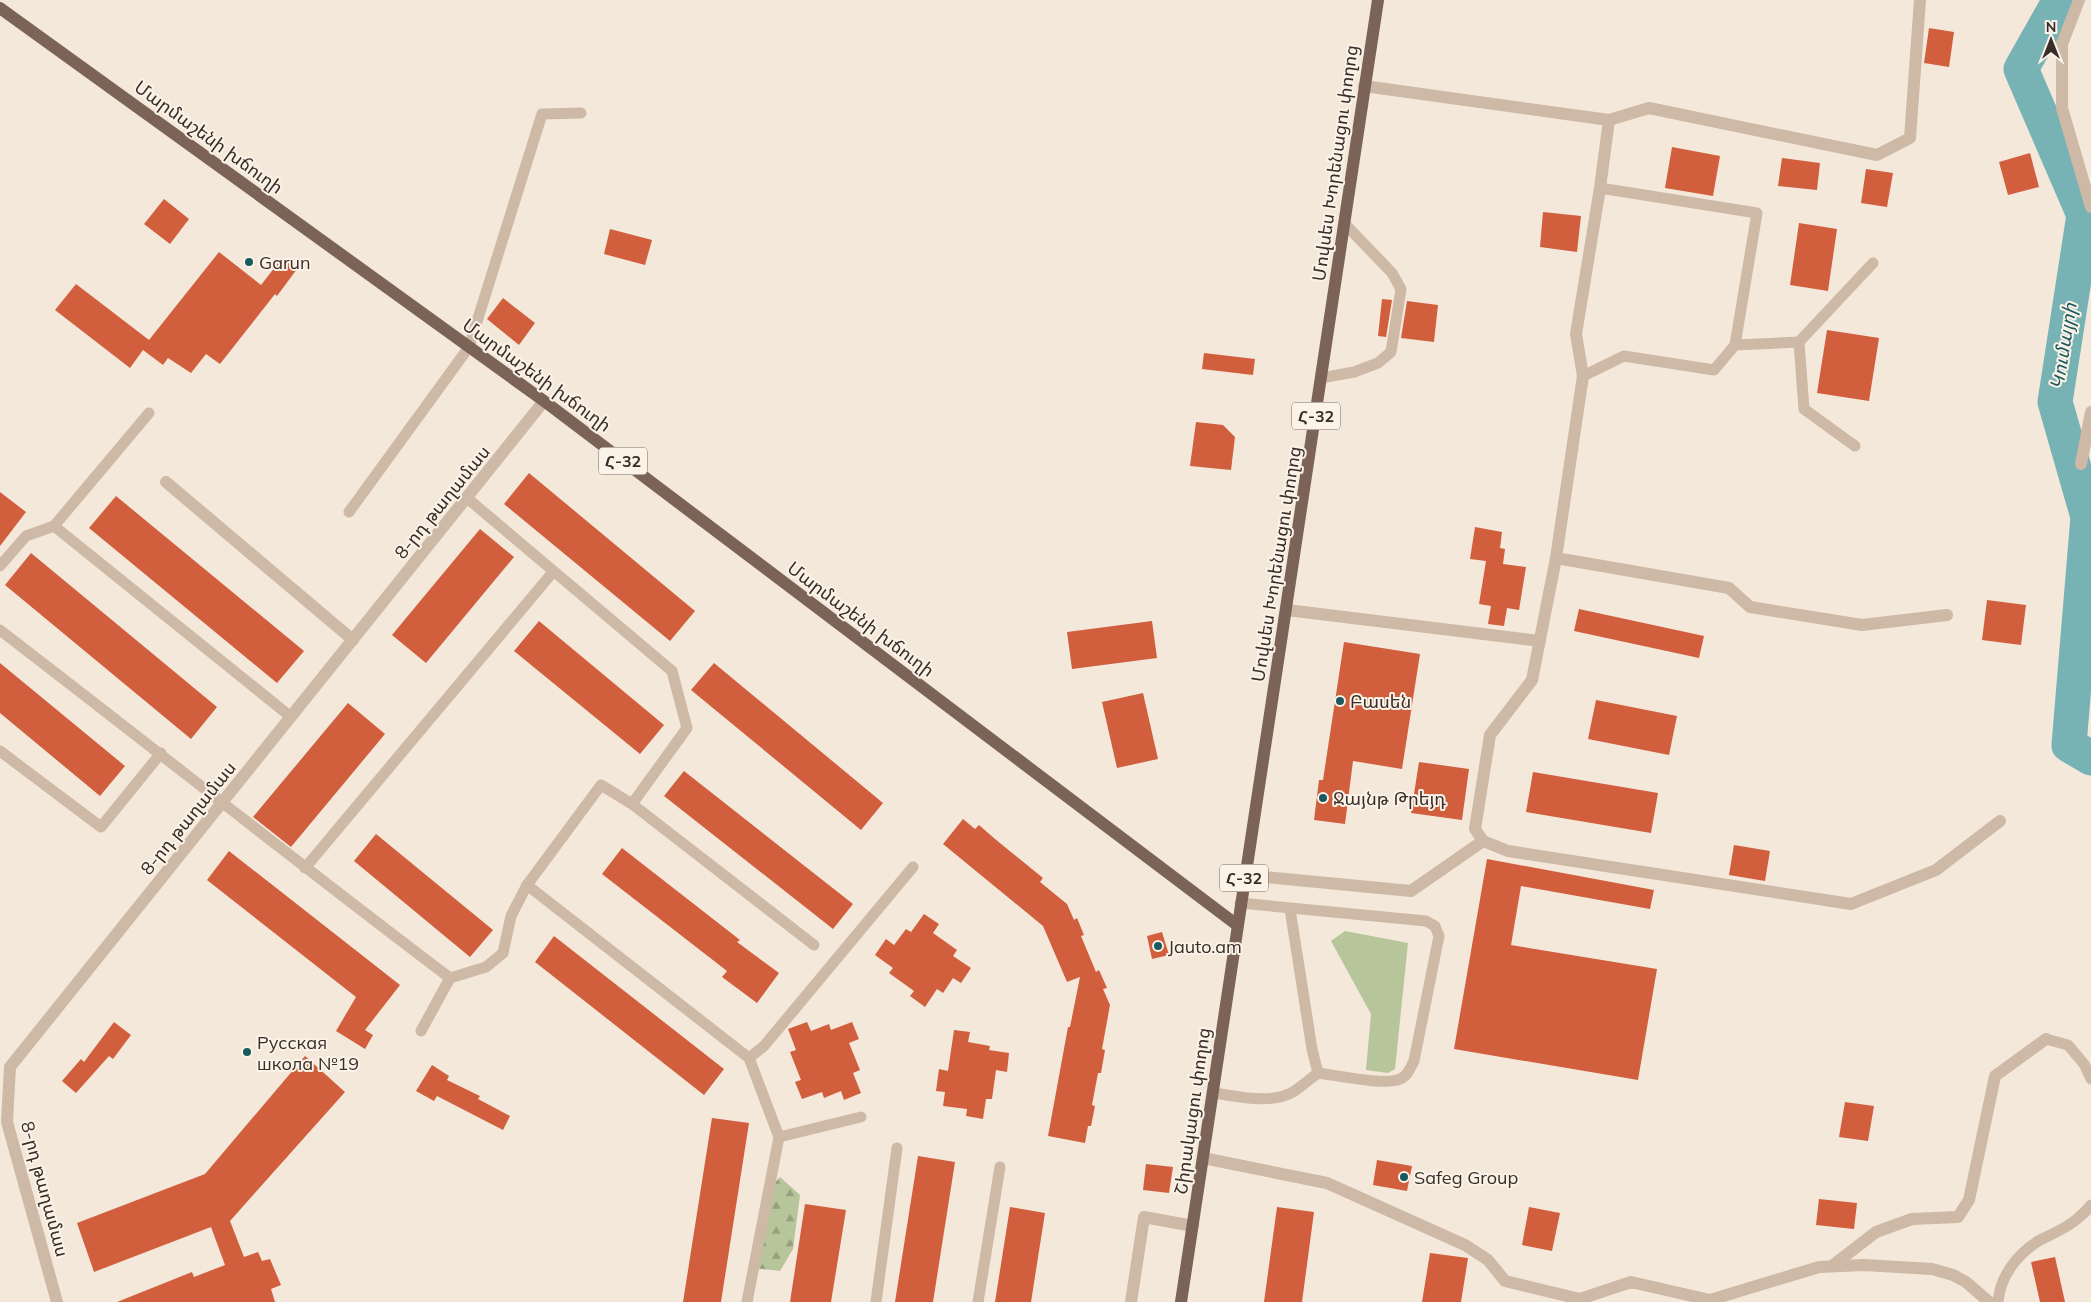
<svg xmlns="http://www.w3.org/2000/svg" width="2091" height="1302" viewBox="0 0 2091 1302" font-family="Mulish,'Noto Sans Armenian',sans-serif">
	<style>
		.green { fill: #b7c59a }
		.forest { fill: url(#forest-firs) }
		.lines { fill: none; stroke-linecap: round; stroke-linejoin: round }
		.river { stroke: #77b2b4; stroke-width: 35 }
		.building { fill: #d15f3d }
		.lane { stroke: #ceb8a6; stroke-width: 11 }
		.street { stroke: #ceb8a6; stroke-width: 12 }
		.primary { stroke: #7c6357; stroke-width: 12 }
		.poi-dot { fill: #195a5e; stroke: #fbf2e8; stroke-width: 2 }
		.labels { text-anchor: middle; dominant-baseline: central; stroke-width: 4; stroke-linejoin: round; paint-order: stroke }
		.shield { fill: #fbf2e8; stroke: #736861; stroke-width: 1 }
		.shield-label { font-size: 16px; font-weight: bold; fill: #392d27 }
		.street-label { font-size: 18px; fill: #392d27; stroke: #fbf2e8 }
		.poi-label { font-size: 18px; fill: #392d27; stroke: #fbf2e8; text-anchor: start }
		.water-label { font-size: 19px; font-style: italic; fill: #195a5e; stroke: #fbf2e8 }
	</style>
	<defs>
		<pattern id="forest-firs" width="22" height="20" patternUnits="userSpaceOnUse" patternTransform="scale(1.25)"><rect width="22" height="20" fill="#b7c59a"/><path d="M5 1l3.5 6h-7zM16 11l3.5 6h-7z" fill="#96a07e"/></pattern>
	</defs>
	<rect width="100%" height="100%" fill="#f4e8db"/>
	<path class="green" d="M1345 931 1408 943 1395 1069 1388 1073 1366 1070 1371 1014 1331 941Z"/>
	<path class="forest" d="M780 1177 800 1195 793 1249 780 1271 754 1268 767 1191Z"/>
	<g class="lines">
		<path class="river" d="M2060 0 2021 69 2084 215 2055 402 2088 517 2069 745 2091 758"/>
	</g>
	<g class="building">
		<path d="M1929 28 1954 32 1949 67 1924 63Z"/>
		<path d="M1672 147 1720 156 1713 196 1665 188Z"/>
		<path d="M2030 153 2039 187 2008 195 1999 162Z"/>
		<path d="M1782 158 1820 163 1817 190 1778 186Z"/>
		<path d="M1866 169 1893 173 1887 207 1861 203Z"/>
		<path d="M164 199 189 219 170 244 144 224Z"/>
		<path d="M1543 212 1581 216 1577 252 1540 247Z"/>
		<path d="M1799 223 1837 229 1828 291 1790 285Z"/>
		<path d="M610 229 652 240 645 265 604 254Z"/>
		<path d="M219 252 261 285 282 258 297 269 277 296 275 294 220 364 206 354 191 373 168 358 163 365 143 350 130 368 55 310 76 284 149 340Z"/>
		<path d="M503 298 535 323 519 345 487 319Z"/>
		<path d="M1382 299 1392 300 1386 337 1378 336Z"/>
		<path d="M1407 301 1438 305 1434 342 1401 338Z"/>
		<path d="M1827 330 1879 338 1869 401 1817 393Z"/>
		<path d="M1204 353 1255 359 1253 375 1202 369Z"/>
		<path d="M1196 422 1223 425 1235 437 1231 470 1190 466Z"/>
		<path d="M529 473 695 611 670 641 504 504Z"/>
		<path d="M0 492 26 512 0 546Z"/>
		<path d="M116 496 304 651 277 683 89 528Z"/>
		<path d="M1475 527 1502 532 1500 548 1505 549 1503 564 1526 567 1519 610 1507 608 1504 626 1488 624 1491 606 1479 604 1486 561 1470 559Z"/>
		<path d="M480 529 514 557 426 663 392 635Z"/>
		<path d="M31 553 217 707 191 739 5 585Z"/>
		<path d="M1987 600 2026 605 2021 645 1982 640Z"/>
		<path d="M1579 609 1704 636 1699 658 1574 631Z"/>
		<path d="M539 621 664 725 640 754 514 651Z"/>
		<path d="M1152 621 1157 658 1072 669 1067 632Z"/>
		<path d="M1344 642 1420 654 1402 769 1353 761 1345 824 1314 820 1319 780H1323Z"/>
		<path d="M0 663 125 766 100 796 0 713Z"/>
		<path d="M714 663 883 803 861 830 691 690Z"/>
		<path d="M1143 693 1158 759 1117 768 1102 702Z"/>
		<path d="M1596 700 1677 716 1669 755 1588 739Z"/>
		<path d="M348 703 385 734 291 847 253 817Z"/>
		<path d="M1419 762 1469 769 1462 820 1411 813Z"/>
		<path d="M684 771 853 904 833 929 664 796Z"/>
		<path d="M1533 772 1658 793 1651 833 1526 812Z"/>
		<path d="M963 819 975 829 979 825 995 839 1043 878 1040 882 1067 904 1074 920 1077 918 1084 935 1081 936 1096 972 1099 970 1107 988 1103 989 1110 1005 1102 1049 1105 1050 1101 1073H1098L1092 1105 1095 1106 1091 1126H1088L1085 1143 1048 1136 1068 1027H1070L1080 977 1067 982 1043 926 943 844Z"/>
		<path d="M376 834 493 930 470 957 354 861Z"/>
		<path d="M1734 845 1770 851 1765 881 1729 875Z"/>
		<path d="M622 848 740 940 737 942 779 973 757 1003 722 977 727 971 602 874Z"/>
		<path d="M229 851 400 985 365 1030 373 1035 365 1049 336 1031 356 997 207 880Z"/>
		<path d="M1487 859 1654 890 1650 909 1521 886 1511 945 1657 969 1638 1080 1454 1049Z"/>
		<path d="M924 914 939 924 933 933 957 950 953 956 971 968 961 983 953 978 943 993 937 989 925 1007 910 996 914 991 889 973 893 968 875 955 886 939 894 945 906 929 911 932Z"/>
		<path d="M1162 932 1169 955 1152 959 1147 936Z"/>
		<path d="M554 936 724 1069 704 1095 535 962Z"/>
		<path d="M114 1022 131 1035 113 1059 109 1056 76 1093 62 1081 81 1059 84 1062Z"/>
		<path d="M807 1022 811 1031 829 1024 831 1030 852 1022 859 1039 849 1043 860 1070 853 1073 861 1093 844 1100 841 1091 824 1098 822 1092 802 1099 795 1082 801 1080 790 1052 796 1050 788 1029Z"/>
		<path d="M954 1030 970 1032 968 1042 990 1046 989 1050 1009 1053 1007 1072 996 1070 992 1099H986L983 1119 966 1116 967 1109 943 1106 945 1092 936 1091 939 1069 948 1071Z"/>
		<path d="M305 1056 345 1092 230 1221 244 1257 258 1252 262 1261 270 1259 281 1285 271 1289 275 1302H117L192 1272 194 1277 225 1265 211 1227 94 1272 77 1223 205 1174Z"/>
		<path d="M432 1065 449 1076 447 1080 480 1096 478 1099 510 1116 503 1130 437 1096 434 1101 416 1091Z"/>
		<path d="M1845 1102 1874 1106 1868 1141 1839 1137Z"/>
		<path d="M712 1118 749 1123 721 1302H683Z"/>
		<path d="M918 1156 955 1162 933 1302H895Z"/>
		<path d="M1377 1160 1412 1166 1407 1191 1373 1185Z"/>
		<path d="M1146 1164 1173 1167 1169 1193 1143 1190Z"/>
		<path d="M1819 1199 1857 1203 1854 1229 1816 1225Z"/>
		<path d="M805 1204 846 1210 831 1302H790Z"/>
		<path d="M1010 1207 1045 1213 1031 1302H995Z"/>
		<path d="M1277 1207 1314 1212 1302 1302H1264Z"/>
		<path d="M1529 1207 1560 1213 1552 1251 1522 1245Z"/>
		<path d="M1430 1253 1468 1258 1461 1302H1422Z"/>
		<path d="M2055 1257 2065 1302H2040L2031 1262Z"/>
	</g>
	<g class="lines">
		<g class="lane">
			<path d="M1600 188 1757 213 1735 345"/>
			<path d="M1799 342 1804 409 1855 446"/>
			<path d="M1583 376 1624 356 1714 370 1735 345 1799 342 1873 263"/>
			<path d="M1321 378 1354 372 1378 363 1391 352 1401 289 1392 273 1344 223"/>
			<path d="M349 512 469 347 542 114 581 113"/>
			<path d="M54 526 291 717"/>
			<path d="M0 566 26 536 54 526 149 413"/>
			<path d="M0 630C151 746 299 864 450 978L421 1031"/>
			<path d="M0 751 101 827 161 753"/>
			<path d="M632 804 814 945"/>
			<path d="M305 868 553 572"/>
			<path d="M527 885 749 1058 779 1137 747 1302"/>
			<path d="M1290 909 1312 1049 1318 1073"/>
			<path d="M450 978 486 967 503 953 511 916 527 885 601 785 632 804 687 728 672 671 467 498"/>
			<path d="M2046 1039 2068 1045 2084 1064 2091 1079"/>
			<path d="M749 1058 764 1046 913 867"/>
			<path d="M1213 1093C1238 1096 1270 1105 1293 1092 1302 1086 1310 1079 1318 1073 1336 1075 1385 1086 1400 1079 1408 1076 1410 1068 1414 1061L1439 936 1435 926 1426 921 1240 903"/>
			<path d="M779 1137 861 1117"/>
			<path d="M876 1302 897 1148"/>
			<path d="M978 1302 1000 1167"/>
			<path d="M1998 1302C2000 1276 2018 1253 2040 1240 2052 1234 2067 1228 2077 1219 2082 1215 2087 1210 2091 1205"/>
		</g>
		<g class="street">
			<path d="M2079 0 2062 44V108L2091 207"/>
			<path d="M1364 86 1609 120 1649 108 1877 155 1910 138 1920 0"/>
			<path d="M1609 120 1600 188 1576 334 1583 376 1556 558 1532 680 1490 735 1475 829 1483 841 1508 851 1851 904 1936 870 2000 821"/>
			<path d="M2081 464 2091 412"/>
			<path d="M166 482 353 640"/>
			<path d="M1556 558 1729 588 1750 607 1862 625 1947 615"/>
			<path d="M1287 610 1540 641"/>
			<path d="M1244 875 1411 891 1483 841"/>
			<path d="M1203 1158 1327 1183 1465 1245 1488 1260 1505 1281 1580 1299 1631 1282 1710 1300 1819 1267 1864 1265 1932 1269 1953 1275 1966 1282 1989 1302"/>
			<path d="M1832 1266 1876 1232 1912 1219 1958 1217 1969 1200 1995 1076 2046 1039"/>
			<path d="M57 1302 7 1122 10 1067 544 401"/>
			<path d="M1131 1302 1144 1217 1193 1226"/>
		</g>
		<g class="primary">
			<path d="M0 8 544 401 1237 925"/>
			<path d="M1181 1302 1378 0"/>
		</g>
	</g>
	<g class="poi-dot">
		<circle cx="249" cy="262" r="5"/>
		<circle cx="1340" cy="701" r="5"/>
		<circle cx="1323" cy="798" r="5"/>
		<circle cx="1158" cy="946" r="5"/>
		<circle cx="247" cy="1052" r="5"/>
		<circle cx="1404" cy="1177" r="5"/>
	</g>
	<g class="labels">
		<g class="shield">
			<rect x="1292" y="402.5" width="48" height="27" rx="4"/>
			<rect x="599" y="447.5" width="48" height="27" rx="4"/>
			<rect x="1220" y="864.5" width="48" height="27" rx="4"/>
		</g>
		<g class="shield-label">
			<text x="1316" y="416">Հ-32</text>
			<text x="623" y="461">Հ-32</text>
			<text x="1244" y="878">Հ-32</text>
		</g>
		<g class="street-label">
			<text transform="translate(209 137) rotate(36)">Մարմաշենի խճուղի</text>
			<text transform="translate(1335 163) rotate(-82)">Մովսես Խորենացու փողոց</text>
			<text transform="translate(537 375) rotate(36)">Մարմաշենի խճուղի</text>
			<text transform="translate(442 502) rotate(-51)">8-րդ թաղամաս</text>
			<text transform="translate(1276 564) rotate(-81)">Մովսես Խորենացու փողոց</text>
			<text transform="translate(861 619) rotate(37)">Մարմաշենի խճուղի</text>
			<text transform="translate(188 818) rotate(-51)">8-րդ թաղամաս</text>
			<text transform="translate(1192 1111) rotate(-82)">Շիրակացու փողոց</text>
			<text transform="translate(45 1189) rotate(75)">8-րդ թաղամաս</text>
		</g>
		<g class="poi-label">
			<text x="259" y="262">Garun</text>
			<text x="1350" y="701">Բասեն</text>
			<text x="1333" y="798">Ջայնթ Թրեյդ</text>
			<text x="1168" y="946">Jauto.am</text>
			<text x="257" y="1042">Русская<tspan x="257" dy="21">школа №19</tspan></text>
			<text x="1414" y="1177">Safeg Group</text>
		</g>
		<g class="water-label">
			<text transform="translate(2063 346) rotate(-81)">Կումայրի</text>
		</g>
	</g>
	<g transform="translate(2051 40)" stroke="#fbf2e8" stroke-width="4" paint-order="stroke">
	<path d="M0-4L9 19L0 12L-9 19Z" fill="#392d27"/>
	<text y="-8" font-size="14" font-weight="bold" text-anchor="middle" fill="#392d27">N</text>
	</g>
</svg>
